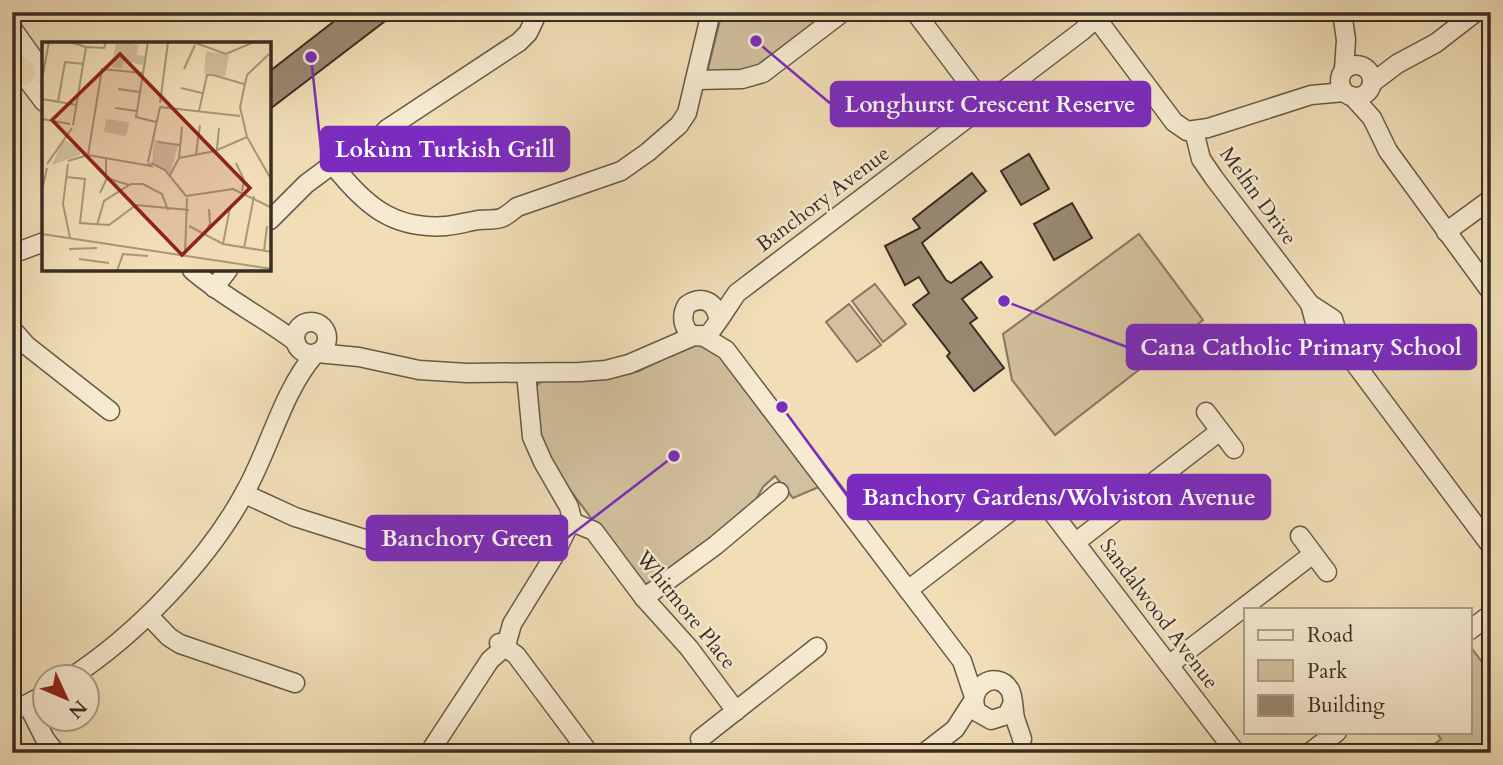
<svg xmlns="http://www.w3.org/2000/svg" width="1503" height="765" viewBox="0 0 1503 765" font-family="Cardo,serif">
	<style>
		.green { fill: #d2c09e; stroke: #867662; stroke-width: 2 }
		.building { fill: #998971; stroke: #392d25; stroke-width: 2 }
		.lines { fill: none; stroke-linecap: round; stroke-linejoin: round }
		.minor-casing { stroke: #67594a; stroke-width: 21 }
		.highway-casing { stroke: #392d25; stroke-width: 30 }
		.minor { stroke: #f6ead0; stroke-width: 18 }
		.highway { stroke: #f1deb7; stroke-width: 26 }
		.labels { text-anchor: middle; dominant-baseline: central; stroke-width: 5; stroke-linejoin: round; paint-order: stroke }
		.street-label { font-size: 21px; fill: #392d25; stroke: #f6ead0 }
		.inset-road { fill: none; stroke: #a7977d; stroke-width: 2 }
		.view { fill: #8f2418; fill-opacity: 0.15; stroke: #8f2418; stroke-width: 3.5 }
		.inset-edge { fill: none; stroke: #392d25; stroke-width: 3.5 }
		.leader { fill: none; stroke: #7b2cbf; stroke-width: 2.5 }
		.callout-dot { fill: #7b2cbf; stroke: #f6ead0; stroke-width: 2.5 }
		.callout { fill: #7b2cbf; stroke: #7b2cbf; stroke-width: 2.5 }
		.callout-label { font-size: 23px; text-anchor: middle; font-weight: bold; fill: #fff }
	</style>
	<rect width="100%" height="100%" fill="#f1deb7"/>
	<filter id="stains"><feTurbulence type="fractalNoise" baseFrequency=".00286" numOctaves="4"/><feColorMatrix values="0 0 0 0 .2 0 0 0 0 .09 0 0 0 0 .02 0 0 0 .5 -.17"/></filter>
	<radialGradient id="worn" r=".72"><stop offset=".6" stop-color="#630" stop-opacity="0"/><stop offset="1" stop-color="#630" stop-opacity=".3"/></radialGradient>
	<g class="green">
		<path d="M722 12H835L759 69 707 73Z"/>
		<path d="M1139 234 1203 320 1055 435 1012 380 1003 334Z"/>
		<path d="M875 284 906 324 883 342 852 301Z"/>
		<path d="M849 304 881 345 857 362 826 322Z"/>
		<path d="M695 342 722 354 821 486 793 498 775 476 763 487 754 503 673 569 655 581 645 584 635 577 553 467 543 446 533 405 532 389 545 379 614 377 639 371Z"/>
		<path d="M1470 646 1491 674V753H1423L1441 739 1436 732H1470Z"/>
	</g>
	<g class="building">
		<path d="M346 12H397L270 109V71Z"/>
		<path d="M1029 154 1049 189 1021 205 1001 171Z"/>
		<path d="M972 173 986 191 922 243 946 280 951 283 981 262 992 277 962 299 977 318 970 323 1004 368 974 391 947 356 950 353 913 305 929 293 919 277 905 285 885 246 920 228 913 219Z"/>
		<path d="M1072 203 1092 238 1054 260 1034 224Z"/>
	</g>
	<g class="lines">
		<g class="minor-casing">
			<g id="minor">
				<path d="M915 12 985 105"/>
				<path d="M1342 12 1346 40 1344 69"/>
				<path d="M1097 19 1174 122 1187 131 1208 128 1311 95 1344 92"/>
				<path d="M12 28 44 73"/>
				<path d="M16 65 44 102"/>
				<circle cx="1356" cy="81" r="16"/>
				<path d="M696 80 742 79 763 73 843 12"/>
				<path d="M1372 83 1397 64 1436 43 1476 12"/>
				<path d="M1352 96 1372 118 1388 151 1491 292"/>
				<path d="M1194 131 1201 159 1214 178 1310 304 1333 319 1341 345 1491 546"/>
				<path d="M339 160C360 154 373 145 387 129L519 42 528 33 538 12"/>
				<path d="M333 165C364 204 392 230 446 226 457 225 467 222 478 220 500 218 498 223 517 207L621 171 648 152 679 125 687 113 711 12"/>
				<path d="M270 220 306 184 341 158"/>
				<path d="M1446 232 1491 199"/>
				<path d="M12 254 44 242"/>
				<path d="M192 270C224 298 262 316 296 342"/>
				<path d="M214 288 228 270"/>
				<path d="M1310 304 1317 330 1341 345"/>
				<path d="M718 319C716 301 701 295 687 305 677 320 688 344 708 334 713 331 731 301 737 293L1082 31 1103 12"/>
				<circle cx="311" cy="338" r="16"/>
				<path d="M12 329 26 345 110 411"/>
				<path d="M701 335 726 350 962 661 974 697"/>
				<path d="M317 353 359 357 419 370 467 373 580 372 606 370 629 364 696 335"/>
				<path d="M1206 412 1234 449"/>
				<path d="M245 494 295 517 387 546"/>
				<path d="M570 525 577 524 594 531 644 598 689 648 736 711"/>
				<path d="M1300 536 1327 572"/>
				<path d="M1076 542 1220 431"/>
				<path d="M908 590 1024 501 1039 499 1045 503 1236 753"/>
				<path d="M644 598 716 545 779 492"/>
				<path d="M149 616 169 637 180 644 295 683"/>
				<path d="M1470 630 1491 614"/>
				<path d="M499 643 516 655 589 753"/>
				<path d="M1169 665 1313 554"/>
				<path d="M70 678C136 635 208 561 245 492 270 448 282 392 315 354"/>
				<path d="M1013 703 1007 715 991 720 977 712C965 687 997 668 1010 690 1014 698 1013 709 1015 718 1017 725 1020 732 1022 739"/>
				<path d="M28 705 45 739 56 753"/>
				<path d="M12 712 46 694"/>
				<path d="M700 739 817 647"/>
				<path d="M429 753 490 660 506 646 512 624 554 556 572 519 569 507 543 462 532 437 526 373"/>
				<path d="M924 753 955 729 973 701"/>
				<path d="M1309 753 1337 732"/>
			</g>
		</g>
		<g class="highway-casing">
			<path id="highway" d="M12 65 22 72"/>
		</g>
		<use href="#minor" class="minor"/>
		<use href="#highway" class="highway"/>
	</g>
	<g class="labels">
		<g class="street-label">
			<text transform="translate(1258 196) rotate(54)">Melfin Drive</text>
			<text transform="translate(823 199) rotate(-37)">Banchory Avenue</text>
			<text transform="translate(686 610) rotate(51)">Whitmore Place</text>
			<text transform="translate(1159 614) rotate(53)">Sandalwood Avenue</text>
		</g>
	</g>
	<g transform="translate(42 42)">
		<rect width="229" height="229" fill="#f1deb7"/>
		<path d="M74 0 96 3 95 13 103 14 101 23 82 19 80 26 70 25ZM164 9 187 13 183 35 162 31ZM64 77 87 80 86 89 83 94 62 90ZM21 97 37 106 38 113 10 123ZM112 97 136 104 128 131 110 121Z" fill="#d2c09e"/>
		<path class="inset-road" d="M28 0 44 5 31 83M106 0 94 75 114 80M151 0 184 12 212 0M44 5 62 6 64 0M227 12 205 33 198 65 205 95 230 139M142 27 153 3M171 33 202 42M0 37 7 0M139 46 160 51M76 47 98 50M0 57 35 63M16 60 23 20 42 22M118 61 126 0M118 65 198 74M73 66 95 69M157 69 165 33H171M0 77 28 82M116 100 138 103M175 107 177 86M154 112 158 83M46 113 60 27 101 31M137 116 140 85M26 119 46 113 109 124 106 121M106 120 118 65M109 121 123 128 144 154M194 121 202 138 200 149M5 122 30 86M26 122 21 162 28 196M128 133 137 116 173 109 205 95M24 135 43 137 38 181 67 183 94 163 147 168M64 137V115M0 148 5 126M58 151 65 136 87 143M144 154 191 147 230 166M55 183 62 159 89 142H101L120 152 126 168M147 184 181 202 230 210M163 191 168 182 167 167M0 192 230 227M181 202 188 166M202 206 212 154M27 207 55 206M222 209 225 184M143 214 145 156M37 217 67 221M75 229 81 212 106 214"/>
		<path class="view" d="M78 12 208 146 140 213 10 78Z"/>
		<rect width="229" height="229" class="inset-edge"/>
	</g>
	<path class="leader" d="M756 41L831 104M311 57L321 149M1004 301L1127 347M782 407L848 497M674 456L567 538"/>
	<g class="callout-dot">
		<circle cx="756" cy="41" r="7"/>
		<circle cx="311" cy="57" r="7"/>
		<circle cx="1004" cy="301" r="7"/>
		<circle cx="782" cy="407" r="7"/>
		<circle cx="674" cy="456" r="7"/>
	</g>
	<g class="callout">
		<rect x="831" y="82" width="319" height="44" rx="7"/>
		<rect x="321" y="127" width="248" height="44" rx="7"/>
		<rect x="1127" y="325" width="349" height="44" rx="7"/>
		<rect x="848" y="475" width="422" height="44" rx="7"/>
		<rect x="367" y="516" width="200" height="44" rx="7"/>
	</g>
	<g class="callout-label">
		<text x="990" y="112">Longhurst Crescent Reserve</text>
		<text x="445" y="157">Lokùm Turkish Grill</text>
		<text x="1301" y="355">Cana Catholic Primary School</text>
		<text x="1059" y="505">Banchory Gardens/Wolviston Avenue</text>
		<text x="467" y="546">Banchory Green</text>
	</g>
	<rect width="1503" height="765" fill="none" stroke="#f1deb7" stroke-width="42"/>
	<rect x="14" y="14" width="1475" height="737" fill="none" stroke="#392d25" stroke-width="3.5"/>
	<rect x="21" y="21" width="1461" height="723" fill="none" stroke="#392d25" stroke-width="2"/>
	<rect x="1244" y="608" width="228" height="126" fill="#f6ead0" stroke="#aa9e8c" stroke-width="2"/>
	<rect x="1258" y="630" width="35" height="10" fill="#f6ead0" stroke="#aa9e8c" stroke-width="2"/>
	<text x="1307" y="642" font-size="21" fill="#392d25">Road</text>
	<rect x="1258" y="660" width="35" height="21" fill="#d2c09e" stroke="#aa9e8c" stroke-width="2"/>
	<text x="1307" y="678" font-size="21" fill="#392d25">Park</text>
	<rect x="1258" y="695" width="35" height="21" fill="#998971" stroke="#aa9e8c" stroke-width="2"/>
	<text x="1307" y="712" font-size="21" fill="#392d25">Building</text>
	<g transform="translate(66 698) rotate(134)"><circle r="33" fill="#f6ead0" stroke="#aa9e8c" stroke-width="2"/>
	<path d="M0-5L12 26L0 18L-12 26Z" fill="#8f2418"/>
	<text y="-10" font-size="19" font-weight="bold" text-anchor="middle" fill="#392d25">N</text>
	</g>
	<rect width="100%" height="100%" filter="url(#stains)"/>
	<rect width="100%" height="100%" fill="url(#worn)"/>
</svg>
